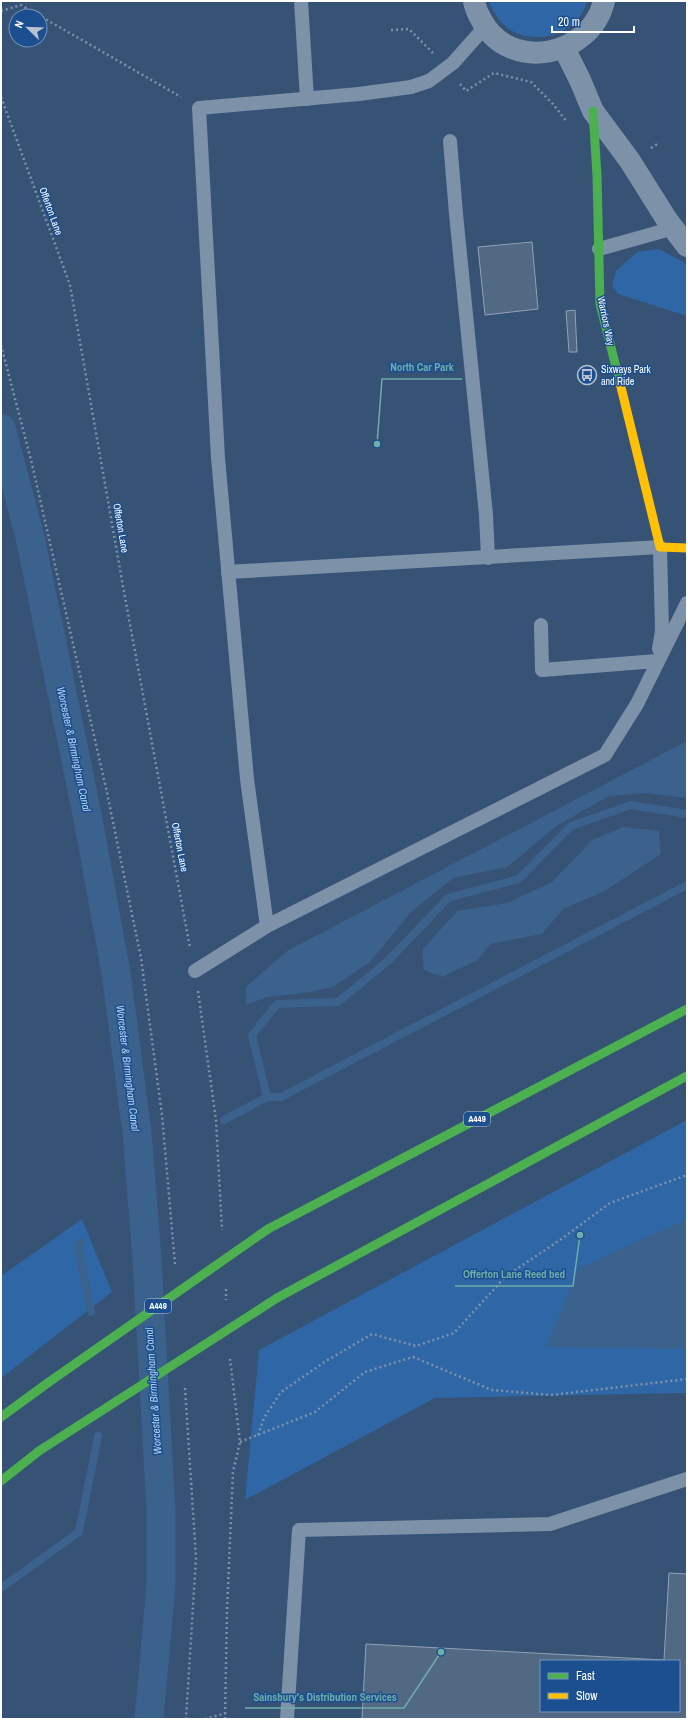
<svg xmlns="http://www.w3.org/2000/svg" width="688" height="1720" viewBox="0 0 688 1720" font-family="'Archivo Narrow',sans-serif">
	<style>
		.green { fill: #2f66a5 }
		.water { fill: #3b618d }
		.lines { fill: none; stroke-linecap: round; stroke-linejoin: round }
		.stream { stroke: #3b618d; stroke-width: 8 }
		.canal { stroke: #3b618d; stroke-width: 29 }
		.building { fill: #526984; stroke: #92a2b6; fill-rule: evenodd }
		.path { stroke: #7d92a8; stroke-width: 2.5; stroke-dasharray: 2 3; stroke-linecap: butt }
		.lane { stroke: #7d92a8; stroke-width: 14 }
		.street { stroke: #7d92a8; stroke-width: 22 }
		.fast { stroke: #4caf50; stroke-width: 9 }
		.slow { stroke: #ffc107; stroke-width: 9 }
		.fast-bridge { stroke: #4caf50; stroke-width: 9 }
		.labels { text-anchor: middle; dominant-baseline: central; stroke-width: 3; stroke-linejoin: round; paint-order: stroke }
		.shield { fill: #1b4f8f; stroke: #bbcadd; stroke-width: 1 }
		.shield-label { font-size: 9px; font-weight: bold; fill: #fff }
		.street-label { font-size: 10px; fill: #fff; stroke: #1b4f8f }
		.poi-label { font-size: 10px; fill: #fff; stroke: #1b4f8f; text-anchor: start }
		.water-label { font-size: 11px; font-style: italic; fill: #b5d3f5; stroke: #1b4f8f }
		.leader { fill: none; stroke: #6fada8; stroke-width: 1.5 }
		.callout-dot { fill: #6fada8; stroke: #1b4f8f; stroke-width: 1.5 }
		.callout-label { font-size: 11px; text-anchor: middle; font-weight: bold; fill: #6fada8; stroke: #1b4f8f; stroke-width: 3; stroke-linejoin: round; paint-order: stroke }
	</style>
	<rect width="100%" height="100%" fill="#365274"/>
	<g class="green">
		<path d="M489 1H587C577 41 517 51 496 15 493 10 490 6 489 1Z"/>
		<path d="M659 249 684 262 687 267V316L618 294 612 286 616 271 637 252Z"/>
		<path d="M687 1120V1393L435 1398 245 1500 259 1350Z"/>
		<path d="M82 1219 112 1292 1 1378V1276Z"/>
	</g>
	<g class="water">
		<path d="M687 741V798L646 793 609 796 558 825 507 867 453 878 412 911 370 962 333 987 304 993 267 997 246 1005V987L287 951Z"/>
		<path d="M623 827 659 831 661 854 605 891 563 909 542 934 490 944 478 960 442 977 424 970 422 950 457 911 507 903 552 882 592 840Z"/>
		<path d="M687 1219V1349L546 1347 579 1268Z"/>
	</g>
	<g class="lines">
		<g class="stream">
			<path d="M267 1097H281L687 885"/>
			<path d="M224 1120 267 1097 252 1035 277 1004 338 1002 388 961 448 898 519 879 571 826 631 805 687 814"/>
			<path d="M81 1242 78 1245 91 1312"/>
			<path d="M1 1588 79 1532 98 1436"/>
		</g>
		<path class="canal" d="M1 428 30 537 88 819 116 973 137 1132 147 1259 161 1511V1585L149 1719"/>
	</g>
	<g class="building">
		<path d="M532 242 538 309 485 315 478 247Z"/>
		<path d="M575 310 577 352H569L566 311Z"/>
		<path d="M669 1573 687 1574V1719H362L366 1644 664 1660ZM541 1661H679V1711H541Z"/>
	</g>
	<g class="lines">
		<g class="path">
			<path d="M1 11 21 5 181 97"/>
			<path d="M391 30 409 29 433 53"/>
			<path d="M460 84 466 91 494 73 531 82 553 104 567 122"/>
			<path d="M1 97 70 285 124 592 190 948"/>
			<path d="M651 148 659 143"/>
			<path d="M1 345 31 460 106 788 141 958 162 1115 175 1264"/>
			<path d="M198 991 216 1120 222 1230"/>
			<path d="M226 1289V1300"/>
			<path d="M185 1388 196 1558 186 1719"/>
			<path d="M258 1435 264 1418 281 1392 326 1361 372 1334 416 1346 454 1333 506 1276 560 1240 610 1203 687 1175"/>
			<path d="M240 1442 315 1412 365 1372 413 1357 492 1390 551 1395 687 1379"/>
			<path d="M205 1719 226 1713"/>
			<path d="M225 1719 227 1610 233 1472 240 1442 230 1359"/>
		</g>
		<g class="lane">
			<path d="M301 1 307 99"/>
			<path d="M450 141 456 214 486 515 488 558"/>
			<path d="M599 249 674 228"/>
			<path d="M228 572 660 547 662 631 659 649"/>
			<path d="M541 625 542 670 657 661"/>
			<path d="M267 926 247 779 218 458 199 108 359 94 411 87 429 81 453 63 485 27"/>
			<path d="M195 971 267 926 605 755 637 704 687 603"/>
			<path d="M287 1719 299 1530 550 1524 687 1479"/>
		</g>
		<g class="street">
			<path d="M474 1C475 8 478 14 482 21 510 73 591 57 604 1"/>
			<path d="M564 48 580 80 593 111 630 161 667 220 687 246"/>
		</g>
		<g class="fast">
			<path d="M593 111 597 176 600 304 620 383"/>
			<path d="M268 1229 687 1009"/>
			<path d="M277 1298 687 1076"/>
			<path d="M1 1417 49 1382"/>
			<path d="M1 1481 39 1451"/>
		</g>
		<path class="slow" d="M620 383 660 547 687 548"/>
		<g class="fast-bridge">
			<path d="M49 1382 268 1229"/>
			<path d="M39 1451 277 1298"/>
		</g>
	</g>
	<defs>
		<g id="bus-ring" transform="scale(1)"><circle r="9.5" fill="#1b4f8f" stroke="#b9c2ce" stroke-width="1.5"/><path d="M-5-6H5V4H4V6H2V4H-2V6H-4V4H-5ZM-3.5-4V0h7V-4ZM-3.5 1.2v1.5H-2V1.2ZM2 1.2v1.5H3.5V1.2Z" fill="#b9c2ce"/></g>
	</defs>
	<g fill-rule="evenodd">
		<use href="#bus-ring" x="587" y="375"/>
	</g>
	<g class="labels">
		<g class="shield">
			<rect x="464" y="1112" width="26" height="14" rx="3"/>
			<rect x="145" y="1299" width="26" height="14" rx="3"/>
		</g>
		<g class="shield-label">
			<text x="477" y="1119">A449</text>
			<text x="158" y="1306">A449</text>
		</g>
		<g class="street-label">
			<text transform="translate(51 211) rotate(70)">Offerton Lane</text>
			<text transform="translate(606 321) rotate(78)">Warriors Way</text>
			<text transform="translate(121 528) rotate(80)">Offerton Lane</text>
			<text transform="translate(180 847) rotate(79)">Offerton Lane</text>
		</g>
		<g class="poi-label">
			<text x="601" y="369">Sixways Park<tspan x="601" dy="12">and Ride</tspan></text>
		</g>
		<g class="water-label">
			<text transform="translate(74 749) rotate(78)">Worcester &amp; Birmingham Canal</text>
			<text transform="translate(128 1068) rotate(83)">Worcester &amp; Birmingham Canal</text>
			<text transform="translate(153 1391) rotate(-94)">Worcester &amp; Birmingham Canal</text>
		</g>
	</g>
	<path class="leader" d="M377 444L382 379H462M580 1235L573 1286H455M441 1652L404 1708H245"/>
	<g class="callout-dot">
		<circle cx="377" cy="444" r="4"/>
		<circle cx="580" cy="1235" r="4"/>
		<circle cx="441" cy="1652" r="4"/>
	</g>
	<g class="callout-label">
		<text x="422" y="371">North Car Park</text>
		<text x="514" y="1278">Offerton Lane Reed bed</text>
		<text x="325" y="1701">Sainsbury's Distribution Services</text>
	</g>
	<rect width="688" height="1720" fill="none" stroke="#ffffff" stroke-width="4"/>
	<rect x="540" y="1660" width="140" height="52" fill="#1b4f8f" stroke="#7695bc"/>
	<rect x="548" y="1673" width="20" height="6" fill="#4caf50" stroke="#7695bc"/>
	<text x="576" y="1680" font-size="12" fill="#ffffff">Fast</text>
	<rect x="548" y="1693" width="20" height="6" fill="#ffc107" stroke="#7695bc"/>
	<text x="576" y="1700" font-size="12" fill="#ffffff">Slow</text>
	<g transform="translate(28 28) rotate(293)"><circle r="19" fill="#1b4f8f" stroke="#7695bc"/>
	<path d="M0-3L7 15L0 10L-7 15Z" fill="#b9c2ce"/>
	<text y="-6" font-size="11" font-weight="bold" text-anchor="middle" fill="#ffffff">N</text>
	</g>
	<path d="M552 26v6h82v-6" fill="none" stroke="#ffffff" stroke-width="2"/>
	<text x="558" y="26" font-size="12" fill="#ffffff" stroke="#1b4f8f" stroke-width="3" paint-order="stroke">20 m</text>
</svg>
